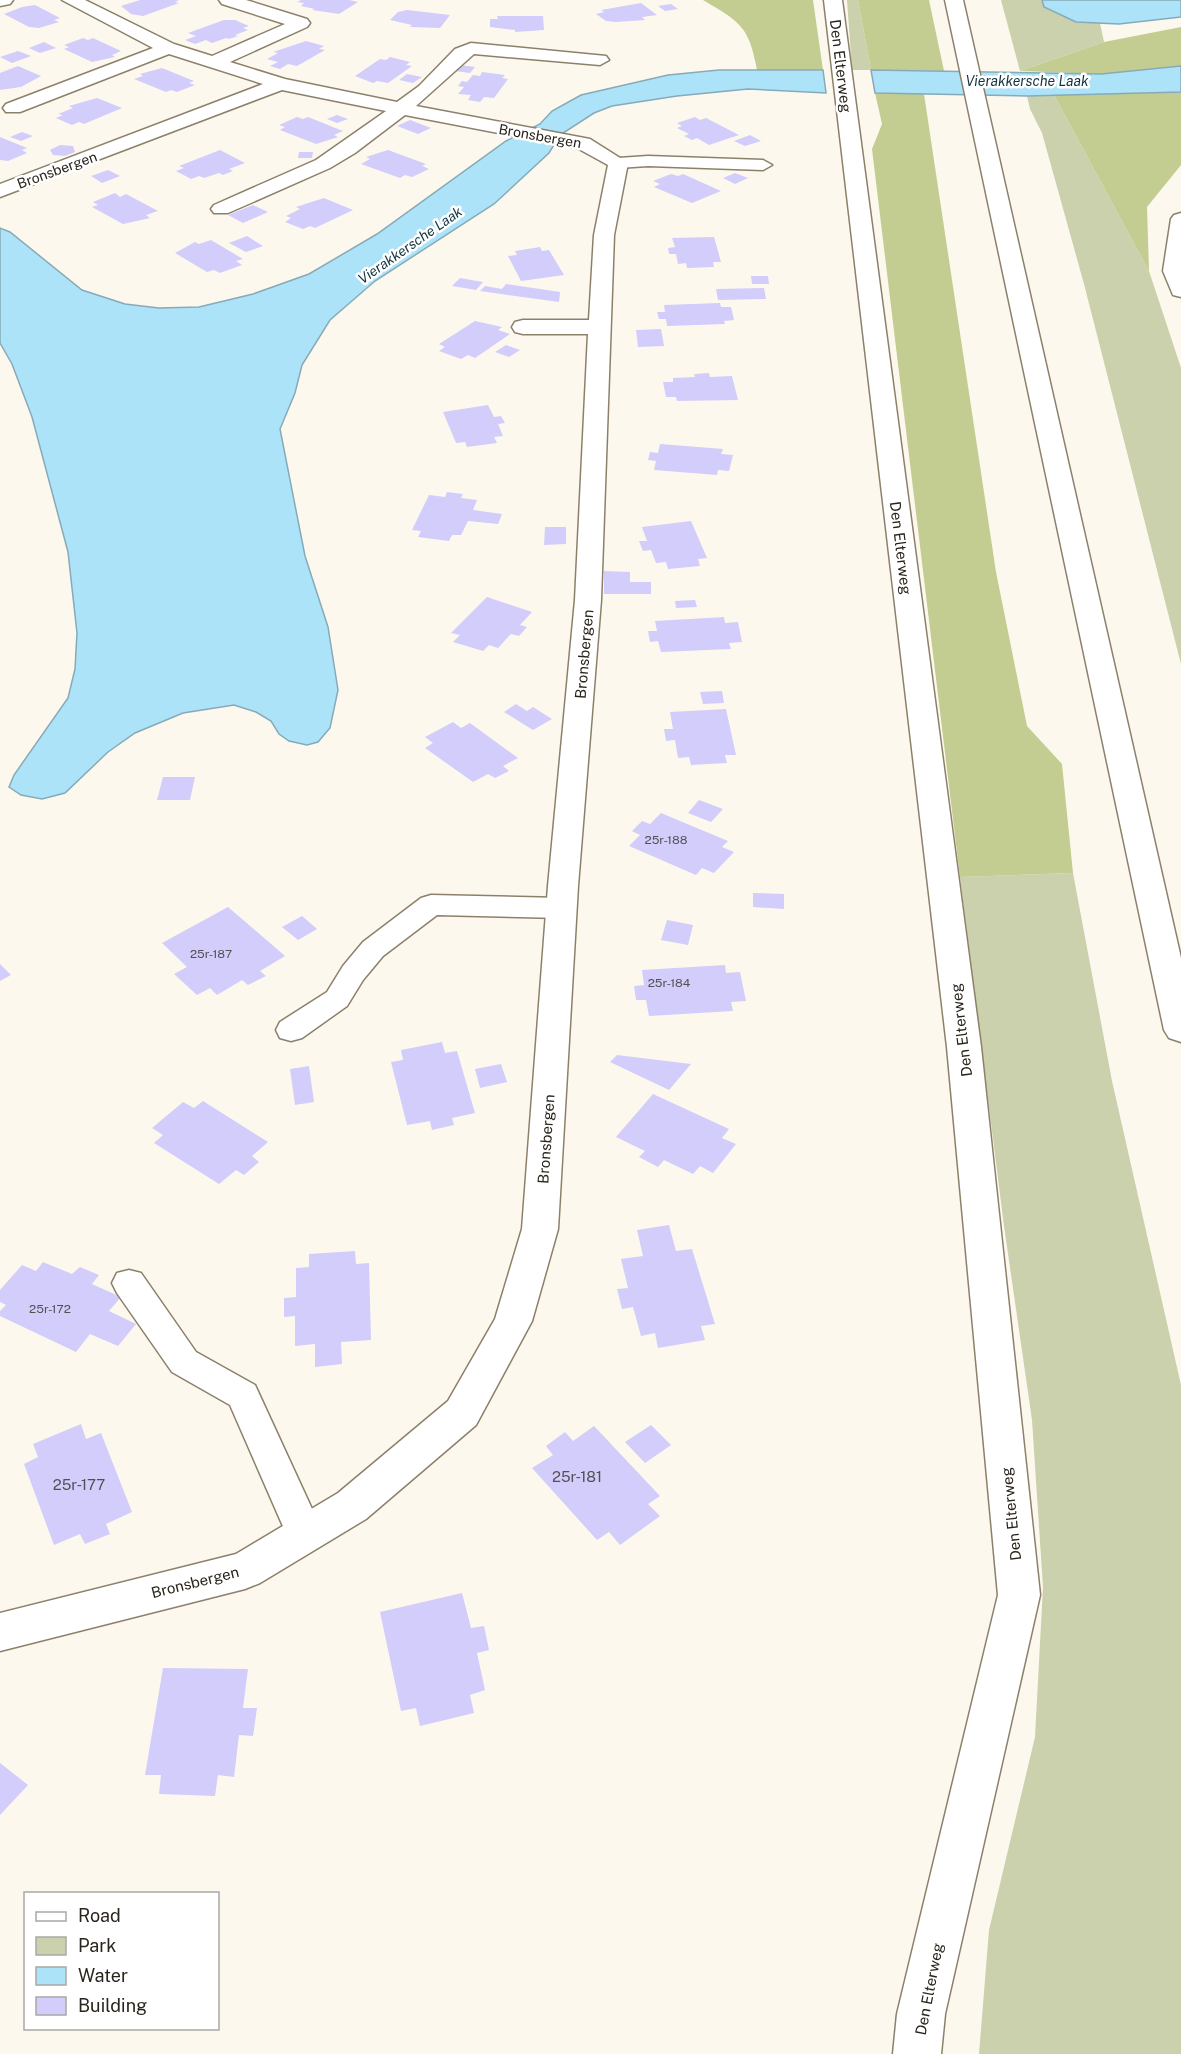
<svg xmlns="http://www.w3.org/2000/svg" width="1181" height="2054" viewBox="0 0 1181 2054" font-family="'Public Sans',sans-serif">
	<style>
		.green { fill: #cad1ac }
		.forest { fill: #c3cd92 }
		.water { fill: #ade3f9; stroke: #86aab7; stroke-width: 1.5 }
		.building { fill: #d2cdfa }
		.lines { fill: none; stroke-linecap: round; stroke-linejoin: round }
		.lane-casing { stroke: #8c806a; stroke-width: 3 }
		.street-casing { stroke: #8c806a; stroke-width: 3 }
		.primary-casing { stroke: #8c806a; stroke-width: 3 }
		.lane { fill: #fff; fill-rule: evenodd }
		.street { fill: #fff; fill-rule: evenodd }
		.primary { fill: #fff; fill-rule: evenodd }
		.labels { text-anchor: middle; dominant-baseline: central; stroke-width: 5; stroke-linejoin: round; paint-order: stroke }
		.number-label { font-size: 12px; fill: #544f54 }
		.far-water-label { font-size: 14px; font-style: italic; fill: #11323e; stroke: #fff }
		.far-street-label { font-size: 14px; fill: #2a251c; stroke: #fff }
		.street-label { font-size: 15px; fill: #2a251c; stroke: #fff }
		.near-number-label { font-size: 15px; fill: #544f54 }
	</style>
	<rect width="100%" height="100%" fill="#fdf8ee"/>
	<g class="green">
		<path d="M847 0H858L871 70H852Z"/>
		<path d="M1001 0H1042L1044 7 1076 22 1100 23 1104 42 1020 71Z"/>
		<path d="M1054 95 1149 271 1181 368V664L1084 284 1042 133 1030 109 1027 96Z"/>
		<path d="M1073 873 1112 1081 1181 1385V2054H979L989 1930 1035 1737 1043 1587 1032 1420 1004 1226 960 877Z"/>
	</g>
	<g class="forest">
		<path d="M703 0H813L823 70H757C749 26 740 22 703 0Z"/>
		<path d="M858 0H929L944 71 871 70Z"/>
		<path d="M1181 27V66L1101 74 1020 71 1104 42Z"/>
		<path d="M1181 92V165L1147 207 1149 271 1054 95Z"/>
		<path d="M875 93 924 94 996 572 1027 726 1062 764 1073 873 960 877 872 149 882 124Z"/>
	</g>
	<g class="water">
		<path d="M1042 0H1181V17L1119 24 1076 22 1044 7Z"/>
		<path d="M1181 66V92L1027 96 875 93 871 70 1101 74Z"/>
		<path d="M719 70H823L826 93 748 89 677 96 612 106 594 113 560 135 549 153 494 204 375 281 330 320 302 365 295 393 280 429 305 556 328 627 338 690 330 728 318 742 307 745 289 741 279 734 271 721 256 712 234 705 183 713 135 733 108 752 65 793 42 799 21 795 9 787 14 775 68 698 75 669 77 633 68 552 32 417 12 364 0 343V228L10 232 82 290 125 304 159 308 199 307 253 294 309 274 377 234 506 141 540 124 552 111 581 95 668 75Z"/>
	</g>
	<g class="building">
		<path d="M140 0H179L175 2 179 3 143 16 131 14 121 6Z"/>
		<path d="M301 0H349L358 2 339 14 312 10 315 9 301 6 304 3 297 2Z"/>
		<path d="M641 3 657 15 642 17 645 20 616 22 606 21 596 14 604 12 601 10Z"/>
		<path d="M671 4 678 9 665 11 658 6Z"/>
		<path d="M35 5 60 18 54 20 59 22 39 28 29 27 4 14 22 7Z"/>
		<path d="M407 10 450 15 440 28 410 27 412 25 390 20 398 12Z"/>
		<path d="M497 16H543L544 30 515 32V30L490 27V19H498Z"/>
		<path d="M224 20H235L249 26 243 28 248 30 235 35 238 36 229 39 226 38 212 43 206 40 195 44 185 40 196 36 188 33Z"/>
		<path d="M83 38 88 40 93 38 121 51 112 55 115 57 92 62 64 49 69 47 64 45Z"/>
		<path d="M306 41 324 46 319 49 325 50 297 66 288 64 280 69 270 66 278 62 267 59 278 53 273 52Z"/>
		<path d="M44 42 56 48 40 53 29 48Z"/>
		<path d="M18 51 31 56 12 63 0 57Z"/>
		<path d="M390 57 410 62 406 65 412 66 388 83 377 81 373 83 355 76 380 59 386 60Z"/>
		<path d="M460 65 475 67 470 73 455 71Z"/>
		<path d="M18 66 41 76 21 87 0 90V73Z"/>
		<path d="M162 68 194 81 189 83 195 85 177 92 171 90 166 92 134 79 143 76 140 74Z"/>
		<path d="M482 72 505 75 502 78 508 79 494 98 484 97 480 102 468 100 471 95 458 94 464 87 458 86 462 81 467 82 473 75 480 76Z"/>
		<path d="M407 74 422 77 413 83 399 80Z"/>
		<path d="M97 98 122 108 84 124 79 122 72 125 56 118 63 115 58 114 73 108 69 106Z"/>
		<path d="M337 115 348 119 337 123 327 119Z"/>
		<path d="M297 117 303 119 308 117 343 131 334 135 338 137 316 144 280 130 285 127 279 125Z"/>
		<path d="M695 117 700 120 706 118 739 135 709 145 697 138 692 140 684 136 689 134 677 128 682 126 677 123Z"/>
		<path d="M410 120 431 128 418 134 397 126Z"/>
		<path d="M22 132 33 136 21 141 10 137Z"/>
		<path d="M750 135 761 141 745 146 734 141Z"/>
		<path d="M0 137 27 148 22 150 27 153 8 161 0 160Z"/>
		<path d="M60 145 73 146 75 152 65 156 53 155 50 150Z"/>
		<path d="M220 150 245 163 229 169 233 171 223 175 219 173 204 178 199 176 191 179 176 171 184 168 179 166Z"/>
		<path d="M388 150 426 164 422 166 429 169 412 177 405 175 400 178 361 164 370 159 366 157Z"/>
		<path d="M299 152H313L312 158H298Z"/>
		<path d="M108 170 120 176 102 183 91 176Z"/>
		<path d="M735 173 748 178 735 184 723 178Z"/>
		<path d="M671 174 678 176 683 174 721 191 692 203 654 187 660 184 653 181Z"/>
		<path d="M115 193 120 197 126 194 158 211 146 215 150 218 123 224 92 207 98 205 93 202Z"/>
		<path d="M324 198 353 210 315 228 310 226 303 229 285 222 291 218 286 216 300 209 296 207Z"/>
		<path d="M253 205 268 212 243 223 228 215Z"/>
		<path d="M247 236 263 246 246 252 229 243Z"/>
		<path d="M714 237 721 262H713L714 267 687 268 686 263 678 264 676 254H669L668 248 675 247 672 238Z"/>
		<path d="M211 240 243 259 236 261 242 265 220 273 214 270 207 272 175 253 195 242 199 244Z"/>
		<path d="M540 247 542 251 549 250 564 275 521 281 508 256 517 255 515 251Z"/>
		<path d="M751 276H768L769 284H752Z"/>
		<path d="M460 278 483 282 476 290 452 286Z"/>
		<path d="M506 284 560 292 559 302 480 291 485 286 502 289Z"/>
		<path d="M764 288 766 299 718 300 716 289Z"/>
		<path d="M720 303 721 307H731L734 320 724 321 725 324 667 326 666 319H659L657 312H665L664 305Z"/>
		<path d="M475 321 502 327 498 330 510 334 475 358 468 355 461 359 439 351 445 347 439 344Z"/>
		<path d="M661 329 664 346 638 347 636 330Z"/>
		<path d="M506 345 520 350 509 357 495 352Z"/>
		<path d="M709 373 710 377 732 376 738 400 677 401 676 397H666L663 382H673V378L695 377 694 374Z"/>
		<path d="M488 405 494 417 501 416 505 423 498 424 503 436 494 437 497 443 467 447 465 442 456 443 443 412Z"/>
		<path d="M660 444 723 449 721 454 733 455 729 471 718 470 717 475 654 470 656 461 648 460 650 452 658 453Z"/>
		<path d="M447 492 463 494 461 498 477 500 473 510 502 514 498 524 468 521 461 535H452L449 541 418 537 421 531 412 530 429 495 445 497Z"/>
		<path d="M691 521 707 558 698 559 700 566 668 569 666 562 656 563 651 550 643 551 639 541H647L642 527Z"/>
		<path d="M545 527H566V544L544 545Z"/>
		<path d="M604 571 630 572V582H651V594H604Z"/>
		<path d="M487 597 532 612 520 625 527 627 519 636 511 634 498 648 489 645 483 651 453 642 460 635 451 633Z"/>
		<path d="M695 600 697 607 676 608 675 601Z"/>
		<path d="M724 617 725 623 738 622 742 642 729 643 731 649 661 652 658 641 650 642 648 631H657L655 621Z"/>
		<path d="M722 691 724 703 703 704 700 692Z"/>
		<path d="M516 704 527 711 533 707 552 719 533 730 504 712Z"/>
		<path d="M726 709 736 755H725L727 763 691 765 689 757 678 758 675 740 666 741 664 729H673L670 712Z"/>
		<path d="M453 722 461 728 470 723 518 758 503 766 509 771 495 778 488 774 473 782 425 748 433 743 425 737Z"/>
		<path d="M163 777H195L190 800H157Z"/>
		<path d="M699 800 723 809 711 822 688 813Z"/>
		<path d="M661 813 728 841 722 847 734 852 714 873 702 868 696 875 629 846 640 835 632 831 642 821 650 824Z"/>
		<path d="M753 893 784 894V909L753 907Z"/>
		<path d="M228 907 285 956 260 971 266 976 248 985 242 980 217 995 210 988 197 995 174 974 187 967 162 943Z"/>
		<path d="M302 916 317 929 298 940 282 927Z"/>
		<path d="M667 920 693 925 688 945 661 940Z"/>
		<path d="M0 964 11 975 0 981Z"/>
		<path d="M725 965 726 973 740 972 746 1001 731 1002 733 1011 649 1016 646 1000H636L634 986 644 985 642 970Z"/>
		<path d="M442 1042 445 1053 457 1051 475 1113 452 1118 454 1125 432 1130 430 1121 407 1125 391 1062 403 1060 401 1050Z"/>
		<path d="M617 1055 691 1064 669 1090 610 1062Z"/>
		<path d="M501 1064 507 1082 480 1088 475 1069Z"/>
		<path d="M309 1066 314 1102 295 1105 290 1069Z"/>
		<path d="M653 1094 729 1129 722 1138 736 1144 713 1173 700 1166 693 1174 664 1160 658 1167 639 1157 645 1151 616 1137Z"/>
		<path d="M203 1101 268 1142 252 1156 259 1162 244 1175 236 1170 219 1184 154 1143 163 1135 152 1128 183 1102 194 1108Z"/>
		<path d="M669 1225 676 1251 692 1249 715 1324 701 1326 705 1340 658 1348 655 1333 641 1336 633 1307 622 1309 617 1289 628 1288 621 1259 643 1256 637 1230Z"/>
		<path d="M355 1251 356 1264 369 1263 371 1340 341 1342 342 1364 315 1367V1344L295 1346V1316L284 1317V1298L296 1297V1268L309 1267V1254Z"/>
		<path d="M43 1262 72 1274 80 1267 99 1275 92 1284 121 1297 109 1311 136 1324 118 1346 90 1334 76 1352 0 1316V1311L6 1305 0 1302V1290L22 1265 36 1271Z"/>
		<path d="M81 1424 86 1439 101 1433 132 1512 106 1524 110 1534 85 1544 80 1534 54 1545 24 1464 38 1457 33 1444Z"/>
		<path d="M651 1425 671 1445 645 1463 625 1442Z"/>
		<path d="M594 1426 660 1496 648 1504 660 1516 620 1545 609 1532 597 1540 532 1468 553 1455 546 1446 565 1432 573 1441Z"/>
		<path d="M462 1593 471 1628 484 1626 489 1650 477 1653 485 1690 470 1695 474 1713 420 1726 416 1708 401 1711 380 1612Z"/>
		<path d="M163 1668 248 1669 243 1708H257L253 1736 239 1735 234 1777 218 1775 215 1796 159 1794 161 1775H145Z"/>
		<path d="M0 1763 28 1785 0 1815Z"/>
	</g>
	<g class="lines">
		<g class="lane-casing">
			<g id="lane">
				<path d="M648 156 763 160 772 165 763 170 648 166 618 168 609 163 618 158Z"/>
				<path d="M431 895 561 898 571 901 575 908 571 915 561 918 437 915 383 956 363 980 347 1006 302 1038 291 1041 280 1038 276 1030 280 1022 327 992 343 966 363 942 421 898Z"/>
				<path d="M129 1270 141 1273 196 1352 255 1385 324 1535 318 1547 305 1551 292 1547 230 1405 172 1372 117 1293 112 1283 117 1273Z"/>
			</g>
		</g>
		<g class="street-casing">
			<g id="street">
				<path d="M0 0H13L10 4 0 6Z"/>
				<path d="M62 0H85L174 44 212 56 285 24 222 4 219 0H246L307 19 310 23 307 27 230 62 285 79 397 102 419 86 455 49 471 43 606 56 609 60 600 65 474 54 416 106 590 139 628 163 614 235 601 600 578 886 558 1229 532 1321 476 1425 366 1519 260 1583 245 1589 0 1651V1613L236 1554 338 1493 448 1401 495 1319 522 1229 548 886 575 600 588 334H523L515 332 512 327 515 322 523 320H589L594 235 608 165 577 148 405 115 355 153 330 168 228 213H214L211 209 214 205 316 160 386 111 282 90 0 197V184L263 84 169 54 20 112H6L3 108 6 104 153 48Z"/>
				<path d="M824 0H842L981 1047 1040 1595 945 2014 941 2054H893L897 2014 998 1595 947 1047Z"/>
				<path d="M1181 213V297L1173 295 1163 271 1171 219 1174 215Z"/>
			</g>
		</g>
		<g class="primary-casing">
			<path id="primary" d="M945 0H963L1181 958V1042L1169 1038 1164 1030Z"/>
		</g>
		<use href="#lane" class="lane"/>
		<use href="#street" class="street"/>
		<use href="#primary" class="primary"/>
	</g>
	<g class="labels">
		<g class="number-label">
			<text x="666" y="840">25r-188</text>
			<text x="211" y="954">25r-187</text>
			<text x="669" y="983">25r-184</text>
			<text x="50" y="1309">25r-172</text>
		</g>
		<g class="far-water-label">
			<text x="1027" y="81">Vierakkersche Laak</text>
			<text transform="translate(410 245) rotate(-35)">Vierakkersche Laak</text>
		</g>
		<g class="far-street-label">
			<text transform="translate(540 136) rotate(10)">Bronsbergen</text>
			<text transform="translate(57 170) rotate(-20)">Bronsbergen</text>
		</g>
		<g class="street-label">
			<text transform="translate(841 66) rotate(83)">Den Elterweg</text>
			<text transform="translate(901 548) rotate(83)">Den Elterweg</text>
			<text transform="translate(584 654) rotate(-85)">Bronsbergen</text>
			<text transform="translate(961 1030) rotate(-97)">Den Elterweg</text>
			<text transform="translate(546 1139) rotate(-86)">Bronsbergen</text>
			<text transform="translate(1011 1514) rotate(-96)">Den Elterweg</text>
			<text transform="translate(195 1582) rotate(-14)">Bronsbergen</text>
			<text transform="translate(929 1989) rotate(-79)">Den Elterweg</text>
		</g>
		<g class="near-number-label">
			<text x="577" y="1476">25r-181</text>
			<text x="79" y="1484">25r-177</text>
		</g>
	</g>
	<rect x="24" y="1892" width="195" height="138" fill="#ffffff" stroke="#aaa8a4" stroke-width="1.5"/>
	<rect x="36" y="1912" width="30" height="9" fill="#ffffff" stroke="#aaa8a4" stroke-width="1.5"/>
	<text x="78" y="1922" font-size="18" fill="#2a251c">Road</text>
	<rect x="36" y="1937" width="30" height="18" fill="#cad1ac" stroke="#aaa8a4" stroke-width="1.5"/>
	<text x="78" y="1952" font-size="18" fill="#2a251c">Park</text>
	<rect x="36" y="1967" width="30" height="18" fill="#ade3f9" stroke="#aaa8a4" stroke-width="1.5"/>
	<text x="78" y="1982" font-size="18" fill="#2a251c">Water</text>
	<rect x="36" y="1997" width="30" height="18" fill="#d2cdfa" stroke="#aaa8a4" stroke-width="1.5"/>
	<text x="78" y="2012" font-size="18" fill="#2a251c">Building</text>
</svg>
